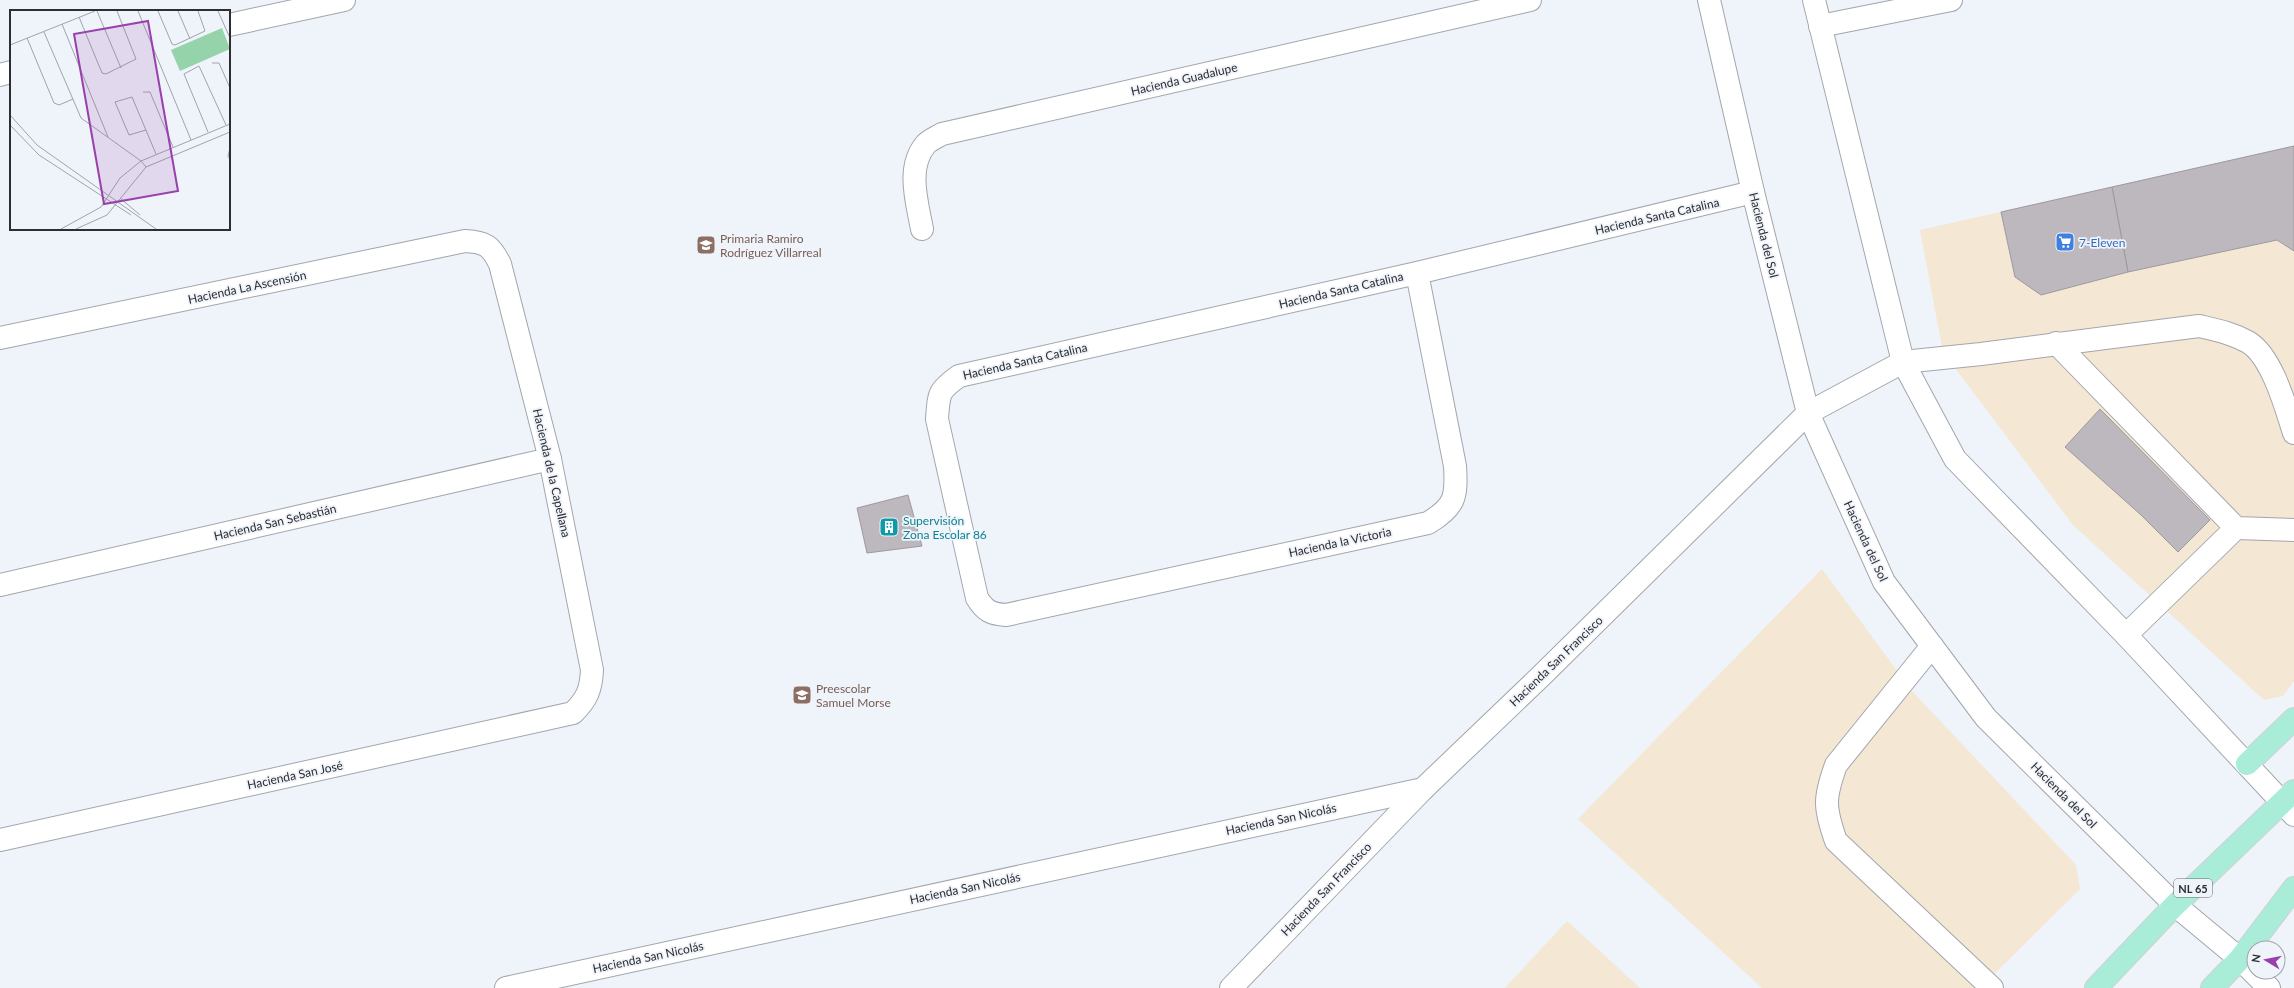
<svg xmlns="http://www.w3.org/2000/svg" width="2294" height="988" viewBox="0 0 2294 988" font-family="Lato,sans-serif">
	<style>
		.commercial { fill: #f4e7d3 }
		.building { fill: #bcb8be; stroke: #9e999f }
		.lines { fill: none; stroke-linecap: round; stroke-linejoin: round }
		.service-casing { stroke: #a2a6ac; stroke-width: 24 }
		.minor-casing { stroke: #a2a6ac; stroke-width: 24 }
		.tertiary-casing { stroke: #a2a6ac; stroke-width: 24 }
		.primary-casing { stroke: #d1d1d2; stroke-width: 24 }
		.service { stroke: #fff; stroke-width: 22 }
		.minor { stroke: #fff; stroke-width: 22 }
		.tertiary { stroke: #fff; stroke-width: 22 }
		.primary { stroke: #a9ecd7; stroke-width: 22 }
		.labels { text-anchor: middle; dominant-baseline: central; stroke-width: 3.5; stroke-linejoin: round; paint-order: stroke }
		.shield { fill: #eff3fa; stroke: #67696d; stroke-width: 1 }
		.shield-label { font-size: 11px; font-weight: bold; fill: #2d2e31 }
		.street-label { font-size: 12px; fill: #2d2e31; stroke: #eff3fa }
		.education-label { font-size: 12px; fill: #785e54; stroke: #eff3fa; text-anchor: start }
		.shop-label { font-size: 12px; fill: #366cbe; stroke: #eff3fa; text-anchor: start }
		.culture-label { font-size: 12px; fill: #0d838f; stroke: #eff3fa; text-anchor: start }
		.inset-road { fill: none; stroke: #a1a4aa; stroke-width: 1 }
		.view { fill: #9841ad; fill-opacity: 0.15; stroke: #9841ad; stroke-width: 2 }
		.inset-edge { fill: none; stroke: #2d2e31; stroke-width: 2 }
	</style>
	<rect width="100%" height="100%" fill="#eff3fa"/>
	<g class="commercial">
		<path d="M2294 146V681L2283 696 2264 700 2073 525 1943 352 1920 230Z"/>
		<path d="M1822 569 1912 691 2076 865 2080 889 1980 988H1762L1578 819Z"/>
		<path d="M1567 921 1640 988H1505Z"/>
	</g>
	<g class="building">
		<path d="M2294 146V251L2277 240 2128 272 2112 187Z"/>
		<path d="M2112 187 2128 272 2041 295 2015 277 2001 212Z"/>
		<path d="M2100 409 2210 520 2178 552 2141 515 2065 447Z"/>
		<path d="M908 495 922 546 867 553 857 508Z"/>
	</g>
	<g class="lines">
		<g class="service-casing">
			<g id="service">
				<path d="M1820 26 1951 0"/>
				<path d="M2056 343 2236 528 2294 530"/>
				<path d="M1903 362 1981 354 2199 326C2216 330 2232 333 2248 342 2272 356 2286 408 2294 433"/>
				<path d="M2126 635 2236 528"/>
				<path d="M1932 646 1836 765C1824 798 1824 807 1836 841L1992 988"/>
			</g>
		</g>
		<g class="minor-casing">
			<g id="minor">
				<path d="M229 25 344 0"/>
				<path d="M0 75 11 72"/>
				<path d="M922 229C917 202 906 167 926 144 930 140 937 137 942 134L1530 0"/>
				<path d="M1417 273 1455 466C1457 497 1455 507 1428 523L1006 615C991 614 985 611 977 598L937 419C939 393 938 391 959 376L1417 273 1753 192"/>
				<path d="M0 338 465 241C486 242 491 246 500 264L550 459 592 670C591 690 587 699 573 713L0 840"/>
				<path d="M0 585 550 459"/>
				<path d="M2240 959 2269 988"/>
				<path d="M506 988 1423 789"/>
				<path d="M1231 988 1423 789 1540 677 1808 413 1903 362"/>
			</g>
		</g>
		<g class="tertiary-casing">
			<g id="tertiary">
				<path d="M1709 0 1753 192 1808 413 1884 582 1986 718 2175 905 2240 959"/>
				<path d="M1814 0 1903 362 1955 459 2126 635 2294 815"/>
			</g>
		</g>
		<g class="primary-casing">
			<g id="primary">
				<path d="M2247 764 2294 719"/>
				<path d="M2096 988 2175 905 2294 791"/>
				<path d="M2212 988 2240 959 2294 888"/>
			</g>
		</g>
		<use href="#service" class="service"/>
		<use href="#minor" class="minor"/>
		<use href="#tertiary" class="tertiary"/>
		<use href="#primary" class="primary"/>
	</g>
	<defs>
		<g id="supermarket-square" transform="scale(1)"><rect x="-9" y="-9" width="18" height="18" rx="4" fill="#3f7fe0" stroke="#eff3fa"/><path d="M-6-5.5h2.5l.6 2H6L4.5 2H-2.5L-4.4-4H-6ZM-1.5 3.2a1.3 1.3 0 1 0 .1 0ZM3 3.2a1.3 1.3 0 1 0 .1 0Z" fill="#fff"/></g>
		<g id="school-square" transform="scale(1)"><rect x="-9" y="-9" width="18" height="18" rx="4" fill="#8d6e63" stroke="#eff3fa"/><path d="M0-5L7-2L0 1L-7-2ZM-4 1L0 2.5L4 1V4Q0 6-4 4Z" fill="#fff"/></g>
		<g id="building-square" transform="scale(1)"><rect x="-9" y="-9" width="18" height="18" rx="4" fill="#0f9aa8" stroke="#eff3fa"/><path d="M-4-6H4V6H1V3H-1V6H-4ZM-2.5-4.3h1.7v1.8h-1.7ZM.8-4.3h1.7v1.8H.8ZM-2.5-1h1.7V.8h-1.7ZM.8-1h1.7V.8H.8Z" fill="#fff"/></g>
	</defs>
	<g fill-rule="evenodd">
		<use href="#supermarket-square" x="2065" y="242"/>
		<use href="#school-square" x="706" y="245"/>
		<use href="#building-square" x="889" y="527"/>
		<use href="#school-square" x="802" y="695"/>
	</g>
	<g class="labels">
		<rect class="shield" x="2174" y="879" width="38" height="18" rx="3"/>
		<g class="shield-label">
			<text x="2193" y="888">NL 65</text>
		</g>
		<g class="street-label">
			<text transform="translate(1184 79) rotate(-13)">Hacienda Guadalupe</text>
			<text transform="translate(1657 216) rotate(-13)">Hacienda Santa Catalina</text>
			<text transform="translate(1764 235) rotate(76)">Hacienda del Sol</text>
			<text transform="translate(247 287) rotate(-12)">Hacienda La Ascensión</text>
			<text transform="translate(1341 290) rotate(-13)">Hacienda Santa Catalina</text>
			<text transform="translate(1025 361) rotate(-13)">Hacienda Santa Catalina</text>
			<text transform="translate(552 473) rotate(77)">Hacienda de la Capellana</text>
			<text transform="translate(275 522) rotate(-13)">Hacienda San Sebastián</text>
			<text transform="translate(1866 541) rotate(65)">Hacienda del Sol</text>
			<text transform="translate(1340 542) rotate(-12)">Hacienda la Victoria</text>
			<text transform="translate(1556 661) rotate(-44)">Hacienda San Francisco</text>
			<text transform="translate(295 775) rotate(-12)">Hacienda San José</text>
			<text transform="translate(2064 795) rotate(45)">Hacienda del Sol</text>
			<text transform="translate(1281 819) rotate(-12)">Hacienda San Nicolás</text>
			<text transform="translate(965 888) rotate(-12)">Hacienda San Nicolás</text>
			<text transform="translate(1326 889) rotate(-46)">Hacienda San Francisco</text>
			<text transform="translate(648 957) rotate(-12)">Hacienda San Nicolás</text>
		</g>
		<g class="education-label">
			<text x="720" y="238">Primaria Ramiro<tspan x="720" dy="14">Rodríguez Villarreal</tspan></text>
			<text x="816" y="688">Preescolar<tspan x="816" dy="14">Samuel Morse</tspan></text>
		</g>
		<g class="shop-label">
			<text x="2079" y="242">7-Eleven</text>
		</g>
		<g class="culture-label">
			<text x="903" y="520">Supervisión<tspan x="903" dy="14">Zona Escolar 86</tspan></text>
		</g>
	</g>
	<g transform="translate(10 10)">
		<rect width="220" height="220" fill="#eff3fa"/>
		<path d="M212 18 220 39 170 61 161 40Z" fill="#95d3ab"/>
		<path class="inset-road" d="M87 1 111 58M128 1 181 130M148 1 162 34 165 35 195 21 188 1M168 1 180 29M208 1 220 28M69 7 92 63 96 64 126 49 107 1M52 14 98 127M34 22 71 108 131 151 136 157M17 28 44 93 49 95 63 89M0 35 85 1M202 53H209L220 78M133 82H140L163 137M0 105 27 135 146 219M0 115 29 145 121 205M136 120 119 125 105 92 122 87 146 144M198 122 174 64 189 56 216 115M220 138 218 146 220 150M110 188 130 205M51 219 91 197 110 168 131 151 220 114M66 219 97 205 136 157 220 122"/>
		<path class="view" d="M138 11 168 181 94 194 64 24Z"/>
		<rect width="220" height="220" class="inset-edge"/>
	</g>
	<g transform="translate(2266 960) rotate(280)"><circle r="19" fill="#eff3fa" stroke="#a1a4aa"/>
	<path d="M0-3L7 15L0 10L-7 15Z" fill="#9841ad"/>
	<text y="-6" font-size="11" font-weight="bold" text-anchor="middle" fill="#2d2e31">N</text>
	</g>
</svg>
